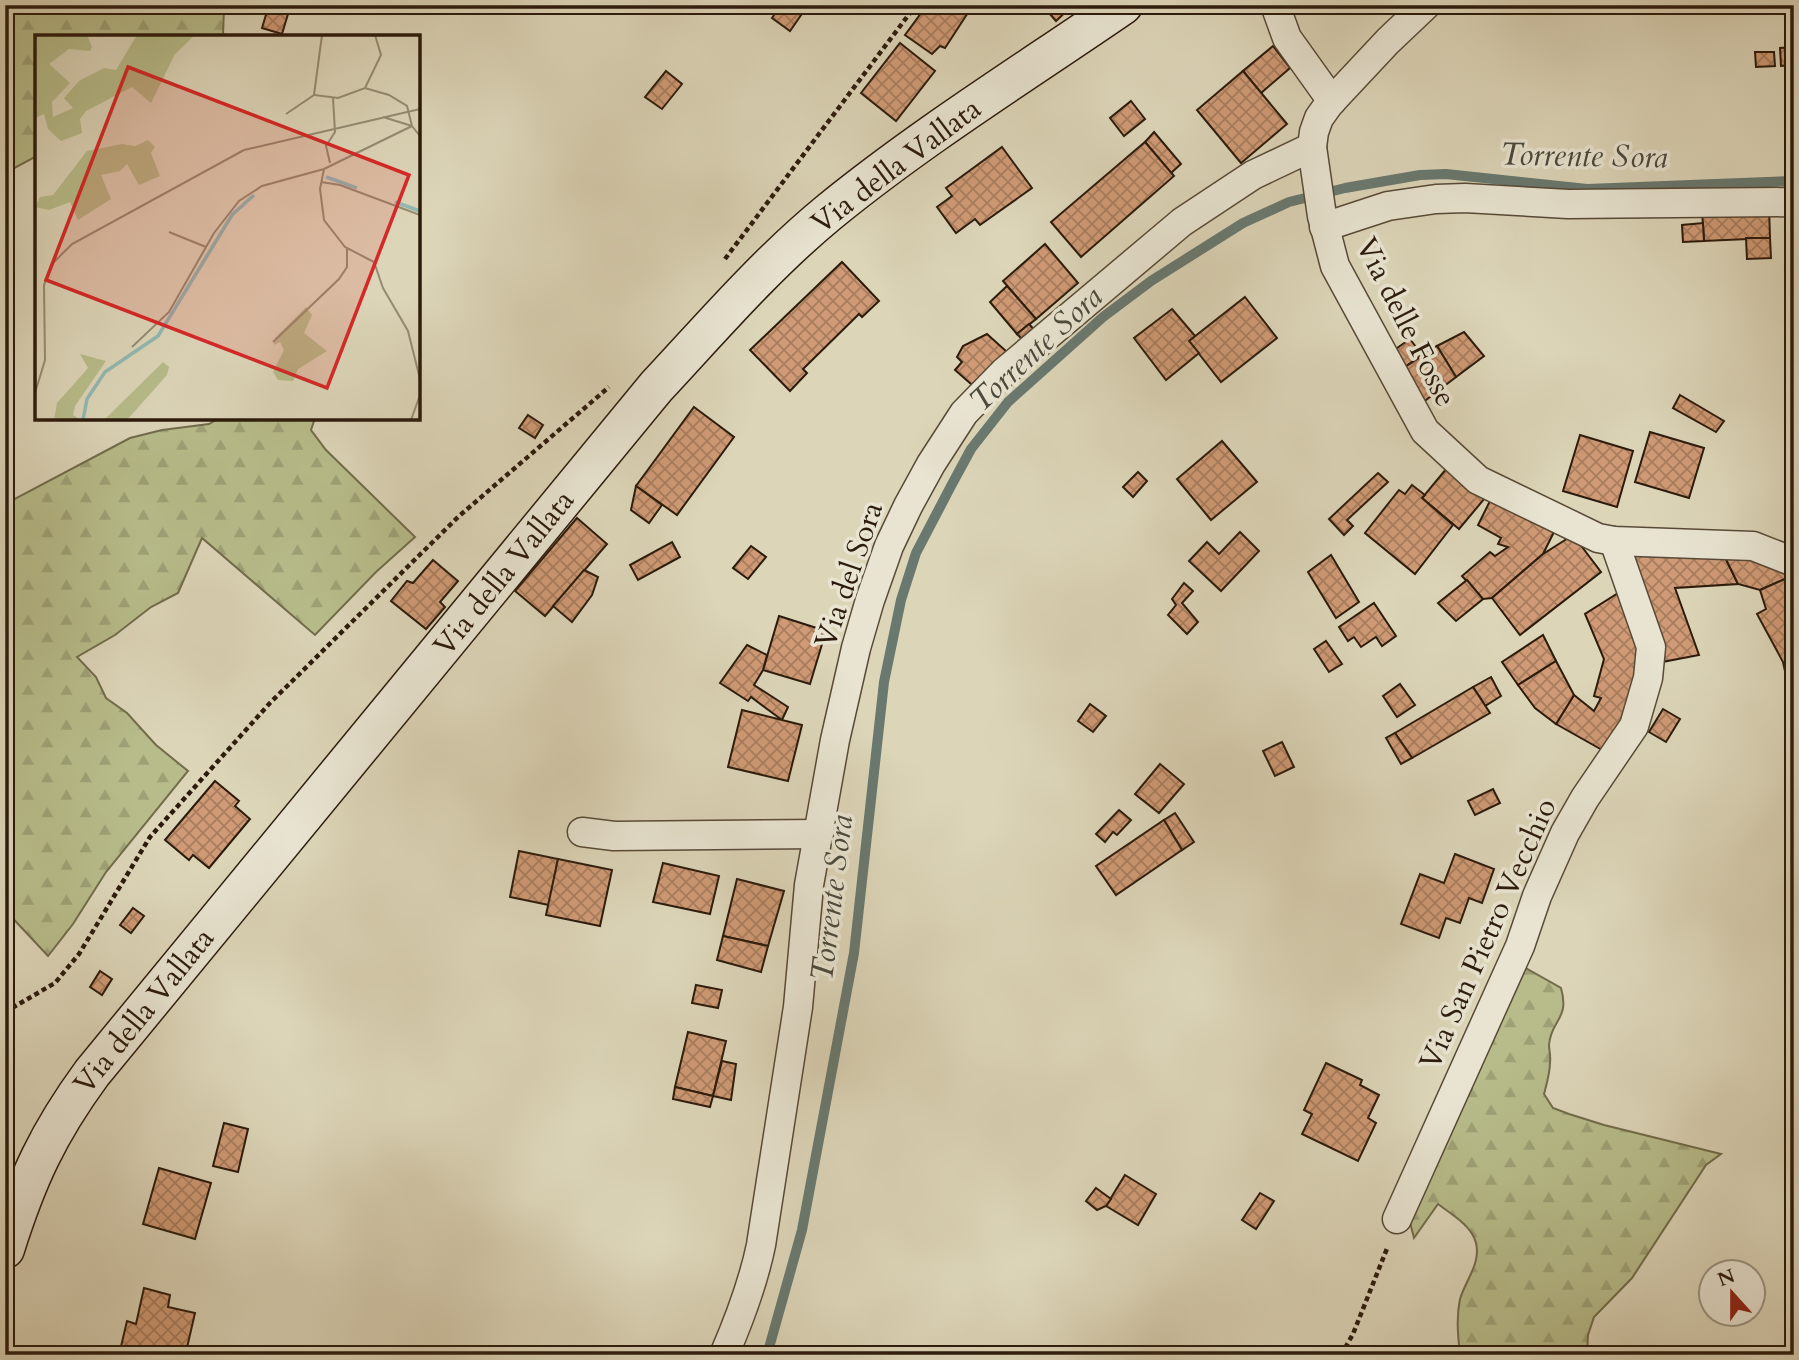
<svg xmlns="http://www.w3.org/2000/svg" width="1799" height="1360" viewBox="0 0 1799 1360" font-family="Cardo,serif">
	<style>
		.forest { fill: url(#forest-firs); stroke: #726c4b; stroke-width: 2 }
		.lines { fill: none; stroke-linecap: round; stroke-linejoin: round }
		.stream { stroke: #697970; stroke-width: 10 }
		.building { fill: url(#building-cross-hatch); stroke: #2c1b0c; stroke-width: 2 }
		.street-casing { stroke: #584a37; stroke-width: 31 }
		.secondary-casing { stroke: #2c1b0c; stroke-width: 41 }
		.path { stroke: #2c1b0c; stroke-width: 4.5; stroke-dasharray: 5 3.5; stroke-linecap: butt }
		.street { stroke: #e8e4d1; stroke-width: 28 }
		.secondary { stroke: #e8e4d1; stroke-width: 38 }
		.labels { text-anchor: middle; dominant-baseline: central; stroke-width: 7; stroke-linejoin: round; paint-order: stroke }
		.street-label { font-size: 30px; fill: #2c1b0c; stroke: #e8e4d1 }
		.water-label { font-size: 32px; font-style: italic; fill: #4b4a3e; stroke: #e8e4d1 }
		.inset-river { fill: none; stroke: #92b8b2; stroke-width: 3.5 }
		.inset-road { fill: none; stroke: #968b73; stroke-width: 2 }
		.view { fill: #d62828; fill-opacity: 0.15; stroke: #d62828; stroke-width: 3.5 }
		.inset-edge { fill: none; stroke: #2c1b0c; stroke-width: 3.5 }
	</style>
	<defs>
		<pattern id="forest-firs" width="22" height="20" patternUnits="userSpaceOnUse" patternTransform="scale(1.75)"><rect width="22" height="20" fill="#b7bc8a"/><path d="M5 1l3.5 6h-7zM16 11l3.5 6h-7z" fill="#9ea176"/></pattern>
		<pattern id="building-cross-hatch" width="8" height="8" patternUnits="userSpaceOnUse" patternTransform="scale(1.75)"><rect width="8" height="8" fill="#cf9a75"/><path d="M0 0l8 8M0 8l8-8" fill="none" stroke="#a87d5e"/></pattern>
	</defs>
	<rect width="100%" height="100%" fill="#dcd5b8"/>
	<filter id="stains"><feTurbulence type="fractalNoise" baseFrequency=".00286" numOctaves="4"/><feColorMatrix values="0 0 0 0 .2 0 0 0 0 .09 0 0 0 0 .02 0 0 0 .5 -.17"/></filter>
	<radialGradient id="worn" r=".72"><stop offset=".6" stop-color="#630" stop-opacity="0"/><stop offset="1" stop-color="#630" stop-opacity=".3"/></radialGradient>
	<g class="forest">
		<path d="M5 5H224L223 37H37V156L5 173Z"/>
		<path d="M219 418H315L311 430 326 450 415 537 376 572 315 635 202 538 178 593 151 607 115 635 77 657 96 677 106 698 127 713 156 745 188 771 106 872 73 924 48 956 5 910V504L130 438 162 430 209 424Z"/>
		<path d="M1508 958 1561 988C1570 1020 1551 1019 1549 1045 1549 1050 1551 1056 1550 1062 1550 1073 1547 1083 1544 1094L1553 1108 1569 1114 1604 1125 1721 1154 1706 1165 1632 1278 1594 1317 1588 1335 1587 1355H1460C1458 1336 1456 1318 1460 1299 1463 1289 1469 1279 1473 1269 1487 1235 1462 1222 1438 1204L1414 1238 1403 1195Z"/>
	</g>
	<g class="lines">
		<path class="stream" d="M767 1355 802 1230 854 953 884 682 901 600 916 553 951 486 971 449 1008 402 1103 317 1151 281 1243 223 1289 202 1345 188 1420 175 1446 174 1587 189 1794 181"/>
	</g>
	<g class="building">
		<path d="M781 5H808L790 31 772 18Z"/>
		<path d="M927 5H973L945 48 940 46 932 54 905 35Z"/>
		<path d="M1042 5H1073L1056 21Z"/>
		<path d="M1310 5H1328L1314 13Z"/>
		<path d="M268 8 288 14 282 34 262 28Z"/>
		<path d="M900 43 935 71 896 121 861 93Z"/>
		<path d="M1273 46 1290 68 1261 93 1243 71Z"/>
		<path d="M1794 47V65L1781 66 1780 48Z"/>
		<path d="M1755 52H1774L1775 66 1756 67Z"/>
		<path d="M666 71 682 84 662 109 645 97Z"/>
		<path d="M1243 71 1287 124 1241 163 1197 110Z"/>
		<path d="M1131 101 1145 119 1124 136 1110 118Z"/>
		<path d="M1154 132 1181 164 1171 173 1145 142Z"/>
		<path d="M1145 142 1174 176 1081 257 1051 222Z"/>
		<path d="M1002 147 1032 188 980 225 975 219 956 233 937 207 952 196 946 188Z"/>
		<path d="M1769 207 1770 238 1704 241 1702 211Z"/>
		<path d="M1703 223 1704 241 1683 242 1682 225Z"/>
		<path d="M1746 238H1770L1771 258 1747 259Z"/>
		<path d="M1045 244 1078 283 1036 319 1003 281Z"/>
		<path d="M842 262 879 301 862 317 859 314 803 369 807 373 790 391 750 350Z"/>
		<path d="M1007 286 1036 319 1017 334 990 302Z"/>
		<path d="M1245 297 1277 338 1221 382 1189 341Z"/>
		<path d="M1172 309 1195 336 1189 341 1199 353 1166 380 1134 338Z"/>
		<path d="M1029 324 1038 334 1027 344 1017 334Z"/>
		<path d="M1464 332 1484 356 1456 377 1437 346Z"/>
		<path d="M987 334 1007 352 972 385 955 370 962 362 957 357 963 346Z"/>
		<path d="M1410 339 1422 355 1399 371 1387 355Z"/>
		<path d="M1437 346 1456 377 1422 403 1399 371Z"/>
		<path d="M1680 395 1724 421 1716 432 1673 408Z"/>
		<path d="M694 407 734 437 677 515 636 486Z"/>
		<path d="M528 415 543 425 535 438 519 428Z"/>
		<path d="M1650 432 1704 448 1689 498 1635 482Z"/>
		<path d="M1580 435 1633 451 1617 507 1563 491Z"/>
		<path d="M1222 441 1257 482 1211 520 1177 479Z"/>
		<path d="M1447 468 1485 498 1459 529 1422 498Z"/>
		<path d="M1138 472 1147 481 1133 497 1123 487Z"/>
		<path d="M1378 473 1388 482 1347 520 1353 526 1344 535 1329 519Z"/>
		<path d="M1412 485 1425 495 1422 498 1453 525 1415 574 1365 533 1399 490 1405 494Z"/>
		<path d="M636 486 662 505 649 523 631 510Z"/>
		<path d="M1493 495 1556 528 1543 554 1492 598 1483 599 1462 576 1490 552 1495 556 1508 547 1498 544 1501 538 1478 525Z"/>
		<path d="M577 518 607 544 545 616 515 591Z"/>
		<path d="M1240 532 1259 551 1221 591 1189 561 1207 542 1219 554Z"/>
		<path d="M1573 535 1601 572 1520 635 1492 598 1543 554Z"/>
		<path d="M672 542 680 557 638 580 630 565Z"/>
		<path d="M1624 545 1721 549 1738 584 1675 588 1699 655 1662 662Z"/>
		<path d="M751 546 766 557 748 579 733 568Z"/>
		<path d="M1721 549 1794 575 1760 590 1738 584Z"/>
		<path d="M1331 555 1359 602 1336 618 1308 572Z"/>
		<path d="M433 560 458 581 440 602 445 607 426 629 391 601 407 581 413 583Z"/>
		<path d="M584 570 598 577 592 595 572 622 553 606Z"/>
		<path d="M1794 575V683L1788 685 1783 662 1757 614 1766 609 1760 590Z"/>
		<path d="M1467 580 1483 599 1456 621 1438 603Z"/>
		<path d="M1184 583 1193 591 1182 603 1198 622 1187 634 1168 615 1176 605 1172 599Z"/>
		<path d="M1626 588 1642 657 1617 732 1604 751 1556 724 1574 695 1594 711 1601 698 1594 696 1604 659 1585 614Z"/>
		<path d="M1374 603 1396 636 1382 646 1376 637 1361 647 1354 637 1348 641 1339 627Z"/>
		<path d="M779 616 826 631 810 684 763 670Z"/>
		<path d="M1543 635 1556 661 1518 685 1502 662Z"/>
		<path d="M1326 641 1342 664 1329 672 1314 649Z"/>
		<path d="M747 645 767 655 763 670 754 685 788 707 782 720 751 697 748 701 720 683Z"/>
		<path d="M1556 661 1574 695 1556 724 1535 708 1518 685Z"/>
		<path d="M1491 677 1501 696 1485 706 1473 687Z"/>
		<path d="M1794 683V705L1788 685Z"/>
		<path d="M1400 684 1415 705 1397 717 1383 696Z"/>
		<path d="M1473 687 1490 713 1412 758 1395 733Z"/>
		<path d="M1090 704 1106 716 1093 732 1078 721Z"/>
		<path d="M1663 709 1680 719 1666 742 1649 732Z"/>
		<path d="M742 710 802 725 788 781 728 767Z"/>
		<path d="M1395 733 1412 758 1401 764 1386 738Z"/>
		<path d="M1282 742 1294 767 1275 776 1263 751Z"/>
		<path d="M1160 764 1184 784 1159 813 1135 794Z"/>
		<path d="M215 781 239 801 235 806 250 819 209 868 193 855 189 860 165 840Z"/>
		<path d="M1493 789 1500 803 1475 815 1468 801Z"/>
		<path d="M1119 810 1131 820 1117 835 1113 832 1105 842 1096 834Z"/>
		<path d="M1175 813 1194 842 1182 850 1164 820Z"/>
		<path d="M1164 820 1182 850 1116 895 1096 866Z"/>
		<path d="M519 851 558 859 549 905 510 897Z"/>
		<path d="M1455 854 1494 869 1482 903 1469 898 1460 923 1446 918 1439 938 1401 924 1420 874 1444 883Z"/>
		<path d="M558 859 612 870 600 926 546 915Z"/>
		<path d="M663 863 719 876 710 914 653 902Z"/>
		<path d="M737 879 784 891 768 946 723 936Z"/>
		<path d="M133 908 144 916 131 933 120 925Z"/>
		<path d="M723 936 768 946 761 972 717 960Z"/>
		<path d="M100 971 112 979 102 995 90 987Z"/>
		<path d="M696 985 722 990 718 1008 692 1003Z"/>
		<path d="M688 1032 726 1041 713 1096 675 1087Z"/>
		<path d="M722 1061 736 1064 731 1100 713 1096Z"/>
		<path d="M1326 1063 1362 1080 1360 1085 1379 1095 1368 1118 1376 1123 1358 1161 1302 1134 1312 1114 1304 1110Z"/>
		<path d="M675 1087 713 1096 710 1107 673 1099Z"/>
		<path d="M224 1123 248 1129 238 1172 213 1166Z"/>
		<path d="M159 1168 211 1183 195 1239 143 1224Z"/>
		<path d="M1125 1175 1156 1194 1138 1225 1106 1206Z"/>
		<path d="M1096 1188 1111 1199 1106 1206 1097 1210 1086 1201Z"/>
		<path d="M1260 1193 1274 1201 1256 1229 1242 1220Z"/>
		<path d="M144 1288 170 1295 168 1307 195 1313 186 1352 168 1348 167 1355H119L127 1321 136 1324Z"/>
	</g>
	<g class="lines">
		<g class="street-casing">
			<g id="street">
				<path d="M1275 5 1287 38 1332 101"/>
				<path d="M1426 5 1388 41 1329 104 1319 118 1314 132 1312 147 1322 216 1335 266 1425 431 1478 480 1598 538 1614 541 1753 546 1794 562"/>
				<path d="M1324 227 1388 206 1436 199 1465 198 1568 204 1794 202"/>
				<path d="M582 832 614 836 819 834"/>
				<path d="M1397 1219 1520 946 1537 896 1565 833 1585 798 1634 726 1648 678 1651 647 1614 541"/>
				<path d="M724 1355C740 1318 753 1284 761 1245L798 1007 809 885 835 740 856 648 870 600 889 546 908 506 931 464 964 413 1004 372 1182 222 1253 175 1312 147"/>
			</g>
		</g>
		<g class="secondary-casing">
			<path id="secondary" d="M5 1249C27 1179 48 1133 92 1073L656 387C711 328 765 265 828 213 921 137 1024 73 1123 5"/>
		</g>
		<g class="path">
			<path d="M725 259 916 5"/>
			<path d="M5 1012 55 983 79 954 150 837 270 703 458 517 609 387"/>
			<path d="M1341 1355 1353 1334 1388 1246"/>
		</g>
		<use href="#street" class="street"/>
		<use href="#secondary" class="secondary"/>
	</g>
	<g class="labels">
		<g class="street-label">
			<text transform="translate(896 166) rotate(-37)">Via della Vallata</text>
			<text transform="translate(1406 322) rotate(63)">Via delle Fosse</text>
			<text transform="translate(504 573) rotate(-51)">Via della Vallata</text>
			<text transform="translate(849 575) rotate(-71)">Via del Sora</text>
			<text transform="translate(1488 934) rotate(-66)">Via San Pietro Vecchio</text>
			<text transform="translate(144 1011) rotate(-51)">Via della Vallata</text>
		</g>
		<g class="water-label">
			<text transform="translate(1584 156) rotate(1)">Torrente Sora</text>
			<text transform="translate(1036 349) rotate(-43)">Torrente Sora</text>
			<text transform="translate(832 898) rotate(-83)">Torrente Sora</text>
		</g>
	</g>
	<g transform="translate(35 35)">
		<rect width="385" height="385" fill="#dcd5b8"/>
		<path d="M0 0H52L57 12 55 16 34 14 14 29 35 48 17 67 18 82 38 73 29 63 44 46 69 33 81 35 102 0H160L140 19 116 68 97 52 51 76 45 84 47 98 26 106 13 94 9 79 0 83ZM113 105 120 112 116 118 125 141 104 150 92 129 85 136 66 140 76 164 43 185 35 167 14 175 0 172 5 162 18 160 52 116 87 109 100 111ZM271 272 277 280 269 298 292 316 263 334 258 346 243 345 238 337 249 315 245 307 239 310 240 303ZM45 319 71 326 40 371 38 380 46 385H19L22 368 53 333ZM128 327 134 332 132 340 92 385H69Z" fill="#b7bc8a"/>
		<path class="inset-river" d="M291 142 322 153M360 167 385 176M48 385 52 364 70 337 123 301 197 180 219 160"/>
		<path class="inset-road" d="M287 0 279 60 303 63 330 53 354 60 372 71 377 91 385 101M330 53 346 20 340 0M251 79 279 60M348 82 377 91M295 128 291 111 300 97 298 63M289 134 285 154 289 185 310 212 339 227 348 253 373 296 385 344M289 134 377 91M286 147 305 150 385 180M134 197 171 212M238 307 304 244 312 232V214M97 312 134 277 179 198 204 166 227 151 289 134M0 358 10 325 9 250 18 228 37 209 209 115 385 74M376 385 385 360"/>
		<path class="view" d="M93 32 374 140 292 353 11 245Z"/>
		<rect width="385" height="385" class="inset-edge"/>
	</g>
	<rect width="1799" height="1360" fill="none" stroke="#dcd5b8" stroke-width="28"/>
	<rect x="7" y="7" width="1785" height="1346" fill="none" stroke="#2c1b0c" stroke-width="3.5"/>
	<rect x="14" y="14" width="1771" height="1332" fill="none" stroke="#2c1b0c" stroke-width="2"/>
	<g transform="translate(1732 1293) rotate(339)"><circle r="33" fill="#e8e4d1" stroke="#9d9482" stroke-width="2"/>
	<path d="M0-5L12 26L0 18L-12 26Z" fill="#8f2418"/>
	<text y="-10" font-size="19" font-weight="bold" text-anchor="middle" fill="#2c1b0c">N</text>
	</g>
	<rect width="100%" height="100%" filter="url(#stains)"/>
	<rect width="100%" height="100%" fill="url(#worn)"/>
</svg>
